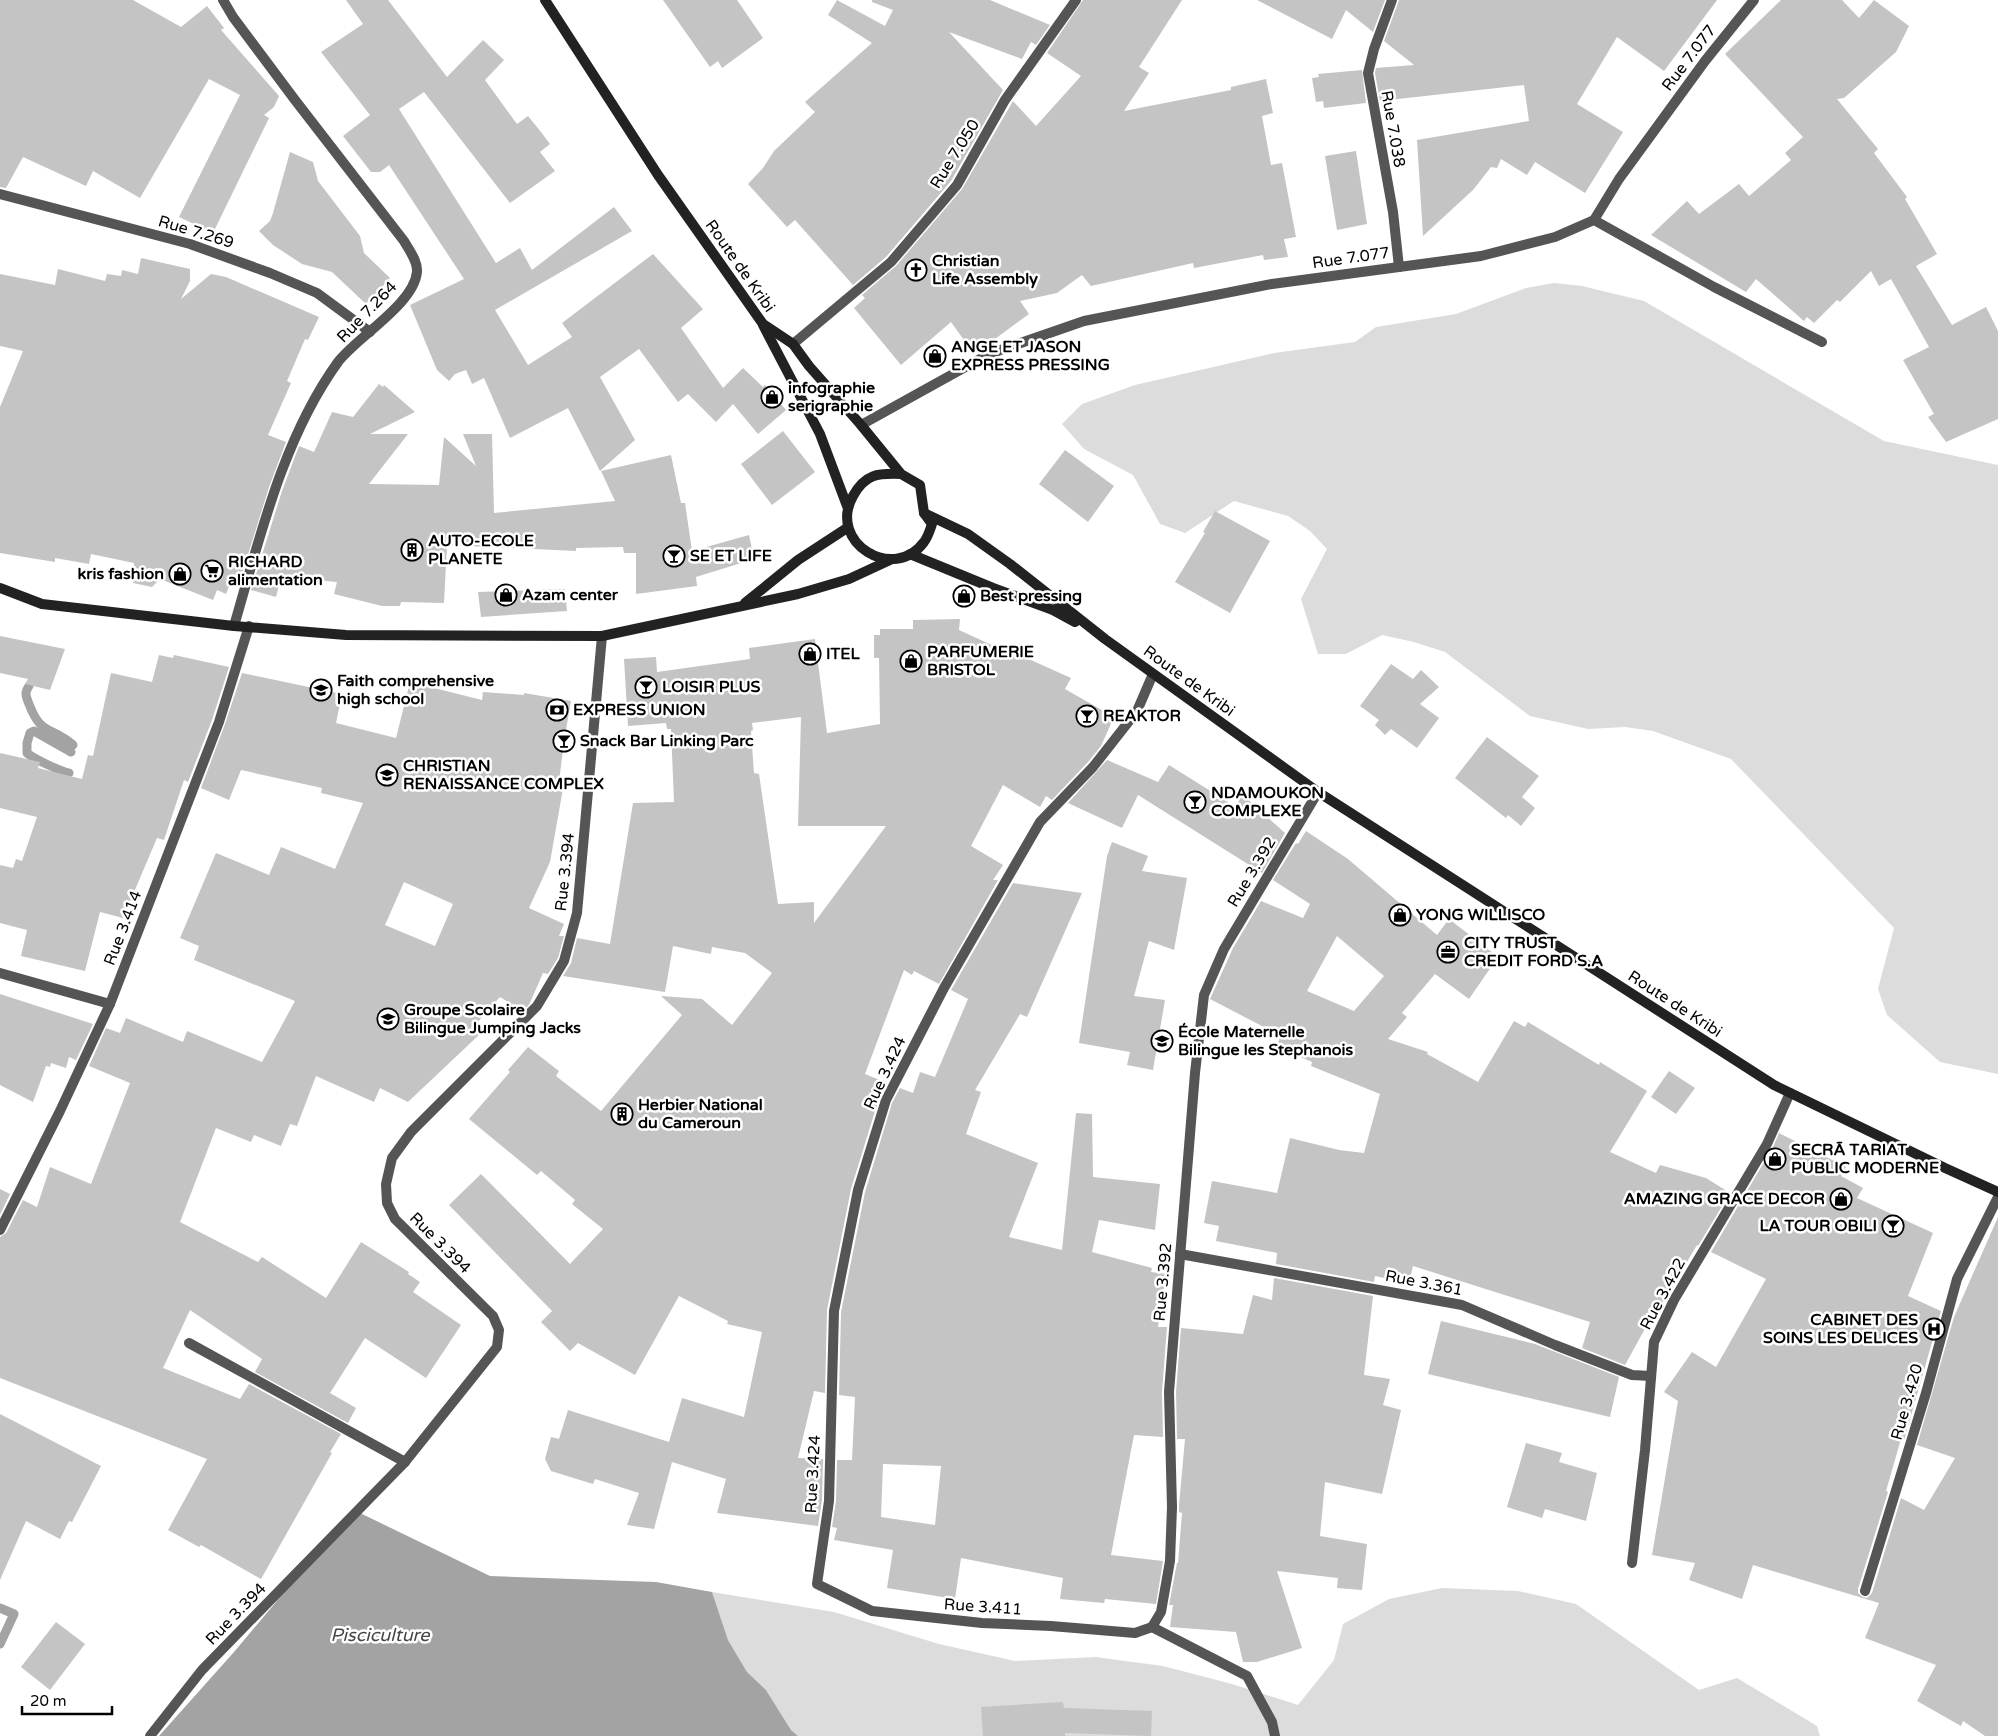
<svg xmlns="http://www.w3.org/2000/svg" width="1998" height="1736" viewBox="0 0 1998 1736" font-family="'Varela Round',sans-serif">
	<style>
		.green { fill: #dcdcdc }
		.water { fill: #a3a3a3 }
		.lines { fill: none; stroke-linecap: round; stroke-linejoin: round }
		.stream { stroke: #a3a3a3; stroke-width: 9 }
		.building { fill: #c4c4c4; fill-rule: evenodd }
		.street { stroke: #555; stroke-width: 10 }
		.secondary { stroke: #222; stroke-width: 10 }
		.labels { text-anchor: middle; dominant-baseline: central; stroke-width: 5; stroke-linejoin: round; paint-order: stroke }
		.street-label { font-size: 16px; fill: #000; stroke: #fff }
		.poi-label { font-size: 16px; font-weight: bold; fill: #000; stroke: #fff; text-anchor: start }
		.water-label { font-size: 18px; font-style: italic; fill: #444; stroke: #fff }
	</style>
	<rect width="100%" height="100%" fill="#fff"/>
	<g class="green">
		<path d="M1554 283 1582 286 1644 301 1884 441 1998 465V1074L1940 1062 1887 1015 1878 989 1894 928 1731 759 1653 731 1625 727 1588 729 1530 716 1445 652 1414 642 1382 635 1346 654H1318L1301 599 1327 549 1310 531 1288 516 1234 501 1185 533 1160 524 1133 475 1084 449 1062 424 1082 404 1135 385 1274 353 1355 342 1376 327 1456 314 1526 288Z"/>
		<path d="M1442 1588 1518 1591 1576 1604 1699 1690 1737 1678 1817 1726 1820 1736H798L791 1730 766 1690 747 1672 728 1640 712 1592 834 1612 939 1644 1015 1661 1095 1657 1163 1666 1232 1684 1298 1705 1334 1660 1343 1624 1389 1599Z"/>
	</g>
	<path class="water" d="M360 1513 490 1576 656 1582 712 1592 728 1640 747 1672 766 1690 791 1730 798 1736H159L234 1652 317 1553Z"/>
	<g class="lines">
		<g class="stream">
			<path d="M29 686C24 693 26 696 29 704 41 736 51 726 73 745"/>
			<path d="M69 773C62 772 32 758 27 753V743L30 733 34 731 71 752"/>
			<path d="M0 1608 14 1614 0 1644"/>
		</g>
	</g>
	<g class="building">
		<path d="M0 0H133L181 27 207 6 224 28 221 30 279 96 274 107 264 115 269 118 213 233 179 217 240 95 209 79 140 198 93 171 86 186 23 157 6 188 0 187Z"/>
		<path d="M346 0H388L447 77 483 40 504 60 485 80 517 124 528 116 541 132 550 144 540 152 555 171 510 203 424 92 399 109 496 263 520 248 532 270 614 207 632 231 495 310 528 365 572 337 562 323 653 254 703 309 681 328 723 388 743 368 763 387 765 385 786 410 758 434 733 404 716 422 688 394 678 402 639 349 600 377 635 440 600 471 568 408 510 438 484 378 472 384 466 370 455 374 449 381 437 370 410 305 464 279 389 165 380 172H371L343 136 370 115 321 52 363 24Z"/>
		<path d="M663 0H737L763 38 722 68 718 61 710 67Z"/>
		<path d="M837 0 885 26 893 10 872 2V0H990L1050 25 1036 45 1031 42 1022 59 949 32 1003 90 951 181 886 257 853 285 795 220 787 227 748 184 763 168 774 151 815 112 805 102 872 43 828 15Z"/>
		<path d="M1083 0H1182L1139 67 1149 73 1124 111 1231 90V87L1266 79 1273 113 1262 116 1271 165 1282 163 1296 237 1284 239 1288 257 1264 260 1263 255 1194 268 1193 263 1091 286 1082 275 1057 293 1020 301 1029 314 980 350H971L951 322 901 365 854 308 865 298 862 295 896 266 962 189 1013 101 1036 126 1081 76 1047 53Z"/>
		<path d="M1257 0H1385L1373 32 1346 10 1332 39Z"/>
		<path d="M1399 0H1717L1664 71 1617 37 1577 104 1623 132 1585 193 1535 162 1527 175 1501 159 1497 168 1491 167 1473 190 1423 236 1417 140 1529 121 1524 85 1380 101 1375 73 1376 68 1414 65 1384 41Z"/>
		<path d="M1781 0H1842L1859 18 1874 0 1909 26 1896 52 1844 98 1837 99 1878 149 1874 153 1907 197 1905 199 1937 254 1916 266 1952 325 1986 307 1998 331V419L1946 442 1928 417 1934 414 1903 360 1929 347 1891 279 1879 286 1871 271 1840 302 1837 300 1814 323 1807 317 1804 321 1756 279 1746 292 1651 235 1687 201 1699 214 1739 184 1749 196 1791 160 1785 153 1803 137 1725 54Z"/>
		<path d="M1362 70 1366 103 1324 108 1323 101 1316 102 1312 78 1319 77 1318 74Z"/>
		<path d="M1356 151 1367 224 1337 230 1325 156Z"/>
		<path d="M290 152 313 162 318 181 360 236 364 253 390 278 366 304 332 272 302 264 273 245 259 231 270 221 273 213Z"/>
		<path d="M141 258 190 269V281L181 299 211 274 226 277 319 317 308 340 305 339 287 381 291 383 268 435 286 442 269 487 238 587 230 584 226 594 217 590 213 600 160 579 152 587 133 583 134 563 91 554 89 564 55 558V562L0 553V407L23 351 0 346V274L55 285 58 269 105 281 107 274 121 276 122 270 138 274Z"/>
		<path d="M379 384 383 387 384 385 415 412 370 434H408L369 484 439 485 444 437 476 466 463 434H492L494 513 615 501 601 471 671 455 681 503H685L692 551 749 535 754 559 696 577 697 586 636 594V553H624L623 547 576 548V551L447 545 444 603 401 602 400 606H382L334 594 337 582 281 577 276 597 251 590 282 491 299 446 314 452 332 412 353 417Z"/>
		<path d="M783 431 815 472 772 505 741 464Z"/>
		<path d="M1065 450 1114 486 1088 522 1039 484Z"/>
		<path d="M1215 511 1270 541 1230 613 1175 582 1205 533 1203 532Z"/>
		<path d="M565 589 567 611 481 617 478 592Z"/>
		<path d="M960 619 959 630 1020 658 1022 656 1071 678 1065 689 1114 717 1101 746 1088 762 1052 800 1046 796 1040 807 1003 785 971 846 1003 865 993 880H998L939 984 914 971 912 975 904 970 865 1074 887 1083 879 1098 851 1189 827 1310 825 1393 814 1391 798 1458 823 1459 822 1500 818 1526 717 1513 726 1479 672 1462 654 1529 627 1525 639 1493 595 1479 593 1484 551 1471 545 1459 551 1437 559 1439 568 1410 669 1442 682 1398 744 1417 762 1332 727 1324 728 1321 679 1296 635 1375 578 1343 570 1351 541 1322 552 1311 449 1205 481 1174 570 1264 603 1229 572 1204 575 1200 541 1171 537 1175 469 1119 510 1072 508 1070 528 1047 559 1071 556 1076 601 1111 682 1015 661 996 702 999 732 1025 772 973 745 953 712 947 711 954 673 946 665 992 563 976 571 963 577 938 610 944 633 803 674 802 671 729H667L666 723 628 726 624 659 656 657 657 672 750 659 749 648 815 639 827 733 880 724 879 658H874V635H880V629H913V620ZM801 717 798 826H886L814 923V902L778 904 759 774 754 773 751 731 753 730 752 723Z"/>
		<path d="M0 636 65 649 50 690 25 684 28 679 0 673Z"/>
		<path d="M159 655 173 658 174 655 229 667 212 720 188 782 184 780 164 840 157 838 123 918 100 912 85 971 21 956 27 930 0 923V865L13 868 16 859 22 861 37 817 0 808V753L40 762 38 768 82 779 88 755 93 756 111 673 152 682Z"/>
		<path d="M1391 664 1413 679 1421 670 1439 687 1420 704 1439 718 1417 748 1391 729 1385 735 1375 725 1379 720 1360 706Z"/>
		<path d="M242 673 342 694 336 723 396 738 410 682 482 700 483 692 524 695V693L571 701 564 741 559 782 564 783 550 862 529 908 564 924 559 936H564L558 958 548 974 543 973 529 1005 522 1011 500 997 475 1025 481 1033 408 1102 380 1088 374 1102 316 1076 297 1126 290 1124 281 1146 254 1135 251 1142 216 1128 180 1222 258 1262 262 1257 326 1298 361 1242 409 1272 408 1274 420 1282 413 1292 461 1325 426 1378 365 1338 330 1393 356 1408 348 1423 255 1372 262 1359 190 1310 163 1368 240 1399 249 1384 341 1434 330 1452 332 1453 261 1579 201 1545 199 1547 168 1530 207 1459 0 1378V1237L6 1233 23 1200 37 1207 50 1167 91 1184 130 1083 89 1066 106 1028 120 1033 126 1018 183 1042 187 1031 262 1062 295 1001 194 960 199 946 180 938 216 853 269 875 281 847 335 869 363 803 321 793 322 788 241 770 229 800 201 788 225 724ZM404 882 453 904 435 946 385 925Z"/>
		<path d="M1487 737 1539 776 1522 797 1535 808 1521 826 1508 815 1506 818 1455 778Z"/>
		<path d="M1107 760 1158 782 1169 765 1236 807 1242 794 1285 833 1262 873 1138 795 1122 828 1068 803Z"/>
		<path d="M1306 831 1348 859 1437 935 1449 919 1498 957 1469 999 1435 974 1402 1013 1407 1017 1388 1039 1428 1052 1427 1054 1478 1082 1514 1021 1525 1027 1528 1022 1599 1065 1600 1062 1647 1091 1610 1152 1656 1173 1660 1165 1706 1178 1730 1193 1698 1246 1697 1245 1654 1317 1652 1316 1625 1365 1582 1348 1590 1322 1413 1266 1409 1283 1375 1276 1374 1282 1276 1264 1277 1253 1216 1241 1219 1226 1204 1223 1212 1181 1277 1193 1290 1138 1339 1150 1364 1153 1380 1094 1311 1066 1312 1062 1276 1046 1281 1036 1210 999 1233 948 1261 901 1303 918 1310 904 1273 880 1296 843 1298 844ZM1337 936 1384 976 1354 1011 1307 991Z"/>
		<path d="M1112 842 1148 856 1142 871 1187 878 1174 950 1149 941 1134 996 1165 1000 1153 1070 1127 1065 1130 1052 1079 1043 1107 856Z"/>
		<path d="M1013 883 1082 893 1027 1017 1020 1014 975 1090 981 1092 966 1134 1038 1163 1009 1237 1062 1250 1076 1113 1092 1114 1093 1177 1160 1184 1155 1230 1099 1220 1092 1252 1152 1268 1151 1272 1166 1274 1158 1327H1167L1162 1392 1163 1437 1134 1435 1111 1555 1163 1561 1156 1604 1105 1599 1104 1603 1060 1599 1063 1578 961 1558 955 1599 887 1588 893 1550 834 1540 837 1528 832 1527 836 1501 837 1460H852L855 1397 839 1395 841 1312 865 1192 892 1103 900 1088 913 1093 920 1072 935 1077 968 999 951 990ZM883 1464 941 1466 935 1525 881 1517Z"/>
		<path d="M0 994 93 1024 76 1060 69 1057 66 1068 51 1063 50 1067 46 1066 33 1102 0 1085Z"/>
		<path d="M1669 1071 1695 1088 1676 1114 1651 1097Z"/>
		<path d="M1779 1133 1846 1167 1841 1176 1863 1188 1857 1198 1933 1233 1908 1296 1941 1311 1904 1440 1901 1439 1886 1491 1888 1492 1858 1589V1593L1863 1597 1867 1598 1872 1593 1901 1498 1924 1510 1955 1458 1917 1445 1954 1317 1998 1217V1736H1985L1963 1721 1961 1726 1917 1701 1936 1665 1865 1638 1879 1603 1753 1565 1742 1599 1689 1580 1695 1563 1652 1555 1678 1401 1664 1392 1692 1352 1716 1367 1766 1279 1711 1252 1773 1147Z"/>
		<path d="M0 1189 10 1194 0 1215Z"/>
		<path d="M1274 1278 1373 1296 1364 1375 1390 1379 1383 1405 1401 1410 1382 1494 1325 1482 1320 1536 1367 1544 1362 1590 1337 1588 1338 1578 1277 1571 1302 1648 1257 1662H1243L1236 1632 1170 1627 1173 1605H1169L1177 1563H1178L1182 1513 1179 1512V1505L1185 1439H1177L1176 1392 1181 1328 1243 1334 1253 1295 1272 1300Z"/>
		<path d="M1441 1321 1535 1344 1619 1377 1610 1417 1428 1374Z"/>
		<path d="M0 1414 101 1466 72 1522 69 1521 60 1539 26 1521 0 1580Z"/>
		<path d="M1526 1443 1562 1453 1559 1462 1597 1473 1586 1521 1545 1509 1542 1518 1507 1507Z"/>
		<path d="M56 1622 85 1644 50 1690 21 1667Z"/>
		<path d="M1063 1702 1064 1708 1152 1711 1151 1736 1065 1733V1736H983L981 1707Z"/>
	</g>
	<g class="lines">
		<g class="street">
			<path d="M223 0 233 17 295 100 404 241C409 250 418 261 417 272 414 304 357 337 338 362 283 438 260 537 234 626"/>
			<path d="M1392 0 1374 49 1368 73 1393 212 1399 267"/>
			<path d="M0 194 190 244 270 273 317 293 370 332"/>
			<path d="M1594 220 1714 287 1822 342"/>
			<path d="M793 344 891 262 957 185 1005 100 1076 0"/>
			<path d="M861 425 989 354 1084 321 1272 284 1481 256 1555 237 1594 220 1619 179 1705 61 1754 0"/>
			<path d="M0 973 110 1004"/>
			<path d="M0 1230 60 1111 110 1004 219 722 249 626"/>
			<path d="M1180 1254 1462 1305 1555 1345 1632 1375 1651 1376"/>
			<path d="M189 1343 405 1462"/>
			<path d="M1632 1563 1645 1450 1654 1342 1674 1300 1767 1144 1790 1093"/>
			<path d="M1865 1591 1926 1393 1957 1279 1998 1197"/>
			<path d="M1152 1627 1135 1633 1051 1626 982 1623 872 1611 817 1584 829 1501 834 1311 858 1190 886 1100 944 988 1040 822 1093 767 1137 711 1153 674"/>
			<path d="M150 1736 202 1670 405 1462 497 1347 499 1330 493 1316 395 1219 387 1203 386 1184 392 1158 411 1132 537 1006 564 961 577 913 602 636"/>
			<path d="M1275 1736 1272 1722 1247 1676 1152 1627 1161 1612 1170 1561 1172 1507 1169 1392 1195 1073 1204 995 1224 949 1318 792"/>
		</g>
		<g class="secondary">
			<path d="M545 0 658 175 763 324 793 344 809 366 861 425 901 474 920 485 924 513 932 524C930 530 928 537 924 542 894 583 827 543 853 496 865 474 878 473 901 474"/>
			<path d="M763 325 820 434 847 506"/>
			<path d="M924 513 968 534 1010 564 1105 639 1318 792 1774 1085 1945 1168 1998 1192"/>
			<path d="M910 554 993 588 1053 610 1075 622"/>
			<path d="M0 588 42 604 234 626 346 635 602 636 798 594 849 579 890 560"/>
			<path d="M745 603 798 560 847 528"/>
		</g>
	</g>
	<defs>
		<g id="church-ring" transform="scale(1.125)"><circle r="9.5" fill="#fff" stroke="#000" stroke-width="1.5"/><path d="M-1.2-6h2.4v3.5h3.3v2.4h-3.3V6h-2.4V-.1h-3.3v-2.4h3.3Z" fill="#000"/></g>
		<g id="shop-ring" transform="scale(1.125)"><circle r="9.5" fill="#fff" stroke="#000" stroke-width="1.5"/><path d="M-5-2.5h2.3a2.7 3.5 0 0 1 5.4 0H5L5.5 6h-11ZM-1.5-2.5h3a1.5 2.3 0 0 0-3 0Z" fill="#000"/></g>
		<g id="building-ring" transform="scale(1.125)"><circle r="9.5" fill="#fff" stroke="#000" stroke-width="1.5"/><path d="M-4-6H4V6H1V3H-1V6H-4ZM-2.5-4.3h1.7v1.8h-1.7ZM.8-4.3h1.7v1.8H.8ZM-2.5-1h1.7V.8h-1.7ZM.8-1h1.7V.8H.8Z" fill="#000"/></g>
		<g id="bar-ring" transform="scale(1.125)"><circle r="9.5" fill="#fff" stroke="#000" stroke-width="1.5"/><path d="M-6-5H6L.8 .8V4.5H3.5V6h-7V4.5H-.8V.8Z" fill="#000"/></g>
		<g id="supermarket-ring" transform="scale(1.125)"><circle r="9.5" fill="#fff" stroke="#000" stroke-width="1.5"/><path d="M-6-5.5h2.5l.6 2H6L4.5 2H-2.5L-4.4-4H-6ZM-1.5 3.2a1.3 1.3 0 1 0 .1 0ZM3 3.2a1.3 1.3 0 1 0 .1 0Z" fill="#000"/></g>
		<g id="school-ring" transform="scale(1.125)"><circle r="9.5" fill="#fff" stroke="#000" stroke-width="1.5"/><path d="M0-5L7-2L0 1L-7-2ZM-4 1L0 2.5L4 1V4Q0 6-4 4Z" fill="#000"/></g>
		<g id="bank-ring" transform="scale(1.125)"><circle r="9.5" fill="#fff" stroke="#000" stroke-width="1.5"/><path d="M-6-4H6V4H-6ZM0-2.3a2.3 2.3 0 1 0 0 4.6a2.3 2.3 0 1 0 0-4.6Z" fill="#000"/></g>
		<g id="office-ring" transform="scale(1.125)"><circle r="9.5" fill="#fff" stroke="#000" stroke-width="1.5"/><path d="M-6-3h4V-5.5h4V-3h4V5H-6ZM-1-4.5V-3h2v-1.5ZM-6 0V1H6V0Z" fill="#000"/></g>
		<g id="hospital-ring" transform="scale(1.125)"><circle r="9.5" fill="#fff" stroke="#000" stroke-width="1.5"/><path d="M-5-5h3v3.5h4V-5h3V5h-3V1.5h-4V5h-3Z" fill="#000"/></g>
	</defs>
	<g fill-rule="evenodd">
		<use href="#church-ring" x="916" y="270"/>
		<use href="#shop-ring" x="935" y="356"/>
		<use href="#shop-ring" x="772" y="397"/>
		<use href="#building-ring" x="412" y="550"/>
		<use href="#bar-ring" x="674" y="556"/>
		<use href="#supermarket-ring" x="212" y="571"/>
		<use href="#shop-ring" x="180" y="574"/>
		<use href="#shop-ring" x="506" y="595"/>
		<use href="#shop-ring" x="964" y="596"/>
		<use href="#shop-ring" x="810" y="654"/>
		<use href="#shop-ring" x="911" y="661"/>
		<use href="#bar-ring" x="646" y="687"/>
		<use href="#school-ring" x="321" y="690"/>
		<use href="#bank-ring" x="557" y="710"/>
		<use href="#bar-ring" x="1087" y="716"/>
		<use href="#bar-ring" x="564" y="741"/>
		<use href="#school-ring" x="387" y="775"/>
		<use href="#bar-ring" x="1195" y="802"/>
		<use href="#shop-ring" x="1400" y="915"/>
		<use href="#office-ring" x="1448" y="952"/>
		<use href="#school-ring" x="388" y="1019"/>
		<use href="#school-ring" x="1162" y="1041"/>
		<use href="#building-ring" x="622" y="1114"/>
		<use href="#shop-ring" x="1775" y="1159"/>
		<use href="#shop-ring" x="1841" y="1199"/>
		<use href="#bar-ring" x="1893" y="1226"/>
		<use href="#hospital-ring" x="1934" y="1329"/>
	</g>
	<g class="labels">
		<g class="street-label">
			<text transform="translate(1689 58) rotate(-53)">Rue 7.077</text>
			<text transform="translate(1393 129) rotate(80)">Rue 7.038</text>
			<text transform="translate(955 154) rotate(-58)">Rue 7.050</text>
			<text transform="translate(196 232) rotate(17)">Rue 7.269</text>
			<text transform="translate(1351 258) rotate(-8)">Rue 7.077</text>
			<text transform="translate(740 266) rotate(55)">Route de Kribi</text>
			<text transform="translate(367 312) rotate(-46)">Rue 7.264</text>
			<text transform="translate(1189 681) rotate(36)">Route de Kribi</text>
			<text transform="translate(565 872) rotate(-84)">Rue 3.394</text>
			<text transform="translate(1252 872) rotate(-59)">Rue 3.392</text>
			<text transform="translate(123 928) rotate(-69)">Rue 3.414</text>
			<text transform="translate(1675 1004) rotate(33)">Route de Kribi</text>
			<text transform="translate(885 1073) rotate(-65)">Rue 3.424</text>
			<text transform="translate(440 1243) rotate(45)">Rue 3.394</text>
			<text transform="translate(1163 1282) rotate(-85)">Rue 3.392</text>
			<text transform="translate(1424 1283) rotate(11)">Rue 3.361</text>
			<text transform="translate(1663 1294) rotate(-62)">Rue 3.422</text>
			<text transform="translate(1907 1402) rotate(-74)">Rue 3.420</text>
			<text transform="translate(813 1474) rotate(-87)">Rue 3.424</text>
			<text transform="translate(983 1607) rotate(4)">Rue 3.411</text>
			<text transform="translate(236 1614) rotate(-46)">Rue 3.394</text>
		</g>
		<g class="poi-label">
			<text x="932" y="261">Christian<tspan x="932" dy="18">Life Assembly</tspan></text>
			<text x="951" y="347">ANGE ET JASON<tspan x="951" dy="18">EXPRESS PRESSING</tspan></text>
			<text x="788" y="388">infographie<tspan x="788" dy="18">serigraphie</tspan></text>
			<text x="428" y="541">AUTO-ECOLE<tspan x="428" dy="18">PLANETE</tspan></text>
			<text x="690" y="556">SE ET LIFE</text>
			<text x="228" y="562">RICHARD<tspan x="228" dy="18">alimentation</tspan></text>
			<text x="164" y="574" text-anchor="end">kris fashion</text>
			<text x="522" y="595">Azam center</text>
			<text x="980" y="596">Best pressing</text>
			<text x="927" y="652">PARFUMERIE<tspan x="927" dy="18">BRISTOL</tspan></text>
			<text x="826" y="654">ITEL</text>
			<text x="337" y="681">Faith comprehensive<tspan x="337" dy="18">high school</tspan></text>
			<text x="662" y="687">LOISIR PLUS</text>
			<text x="573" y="710">EXPRESS UNION</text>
			<text x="1103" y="716">REAKTOR</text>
			<text x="580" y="741">Snack Bar Linking Parc</text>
			<text x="403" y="766">CHRISTIAN<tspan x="403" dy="18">RENAISSANCE COMPLEX</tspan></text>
			<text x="1211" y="793">NDAMOUKON<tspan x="1211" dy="18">COMPLEXE</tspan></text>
			<text x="1416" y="915">YONG WILLISCO</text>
			<text x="1464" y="943">CITY TRUST<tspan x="1464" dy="18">CREDIT FORD S.A</tspan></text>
			<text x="404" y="1010">Groupe Scolaire<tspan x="404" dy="18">Bilingue Jumping Jacks</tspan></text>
			<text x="1178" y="1032">École Maternelle<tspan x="1178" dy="18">Bilingue les Stephanois</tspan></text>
			<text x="638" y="1105">Herbier National<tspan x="638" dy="18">du Cameroun</tspan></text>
			<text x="1791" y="1150">SECRÃ TARIAT<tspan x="1791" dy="18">PUBLIC MODERNE</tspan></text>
			<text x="1825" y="1199" text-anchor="end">AMAZING GRACE DECOR</text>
			<text x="1877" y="1226" text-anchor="end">LA TOUR OBILI</text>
			<text x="1918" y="1320" text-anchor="end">CABINET DES<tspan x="1918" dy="18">SOINS LES DELICES</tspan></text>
		</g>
		<g class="water-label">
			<text x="380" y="1635">Pisciculture</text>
		</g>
	</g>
	<path d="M22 1706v8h90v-8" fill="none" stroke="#000000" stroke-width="2.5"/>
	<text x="30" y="1706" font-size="15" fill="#000000" stroke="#ffffff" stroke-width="4" paint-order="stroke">20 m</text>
</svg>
